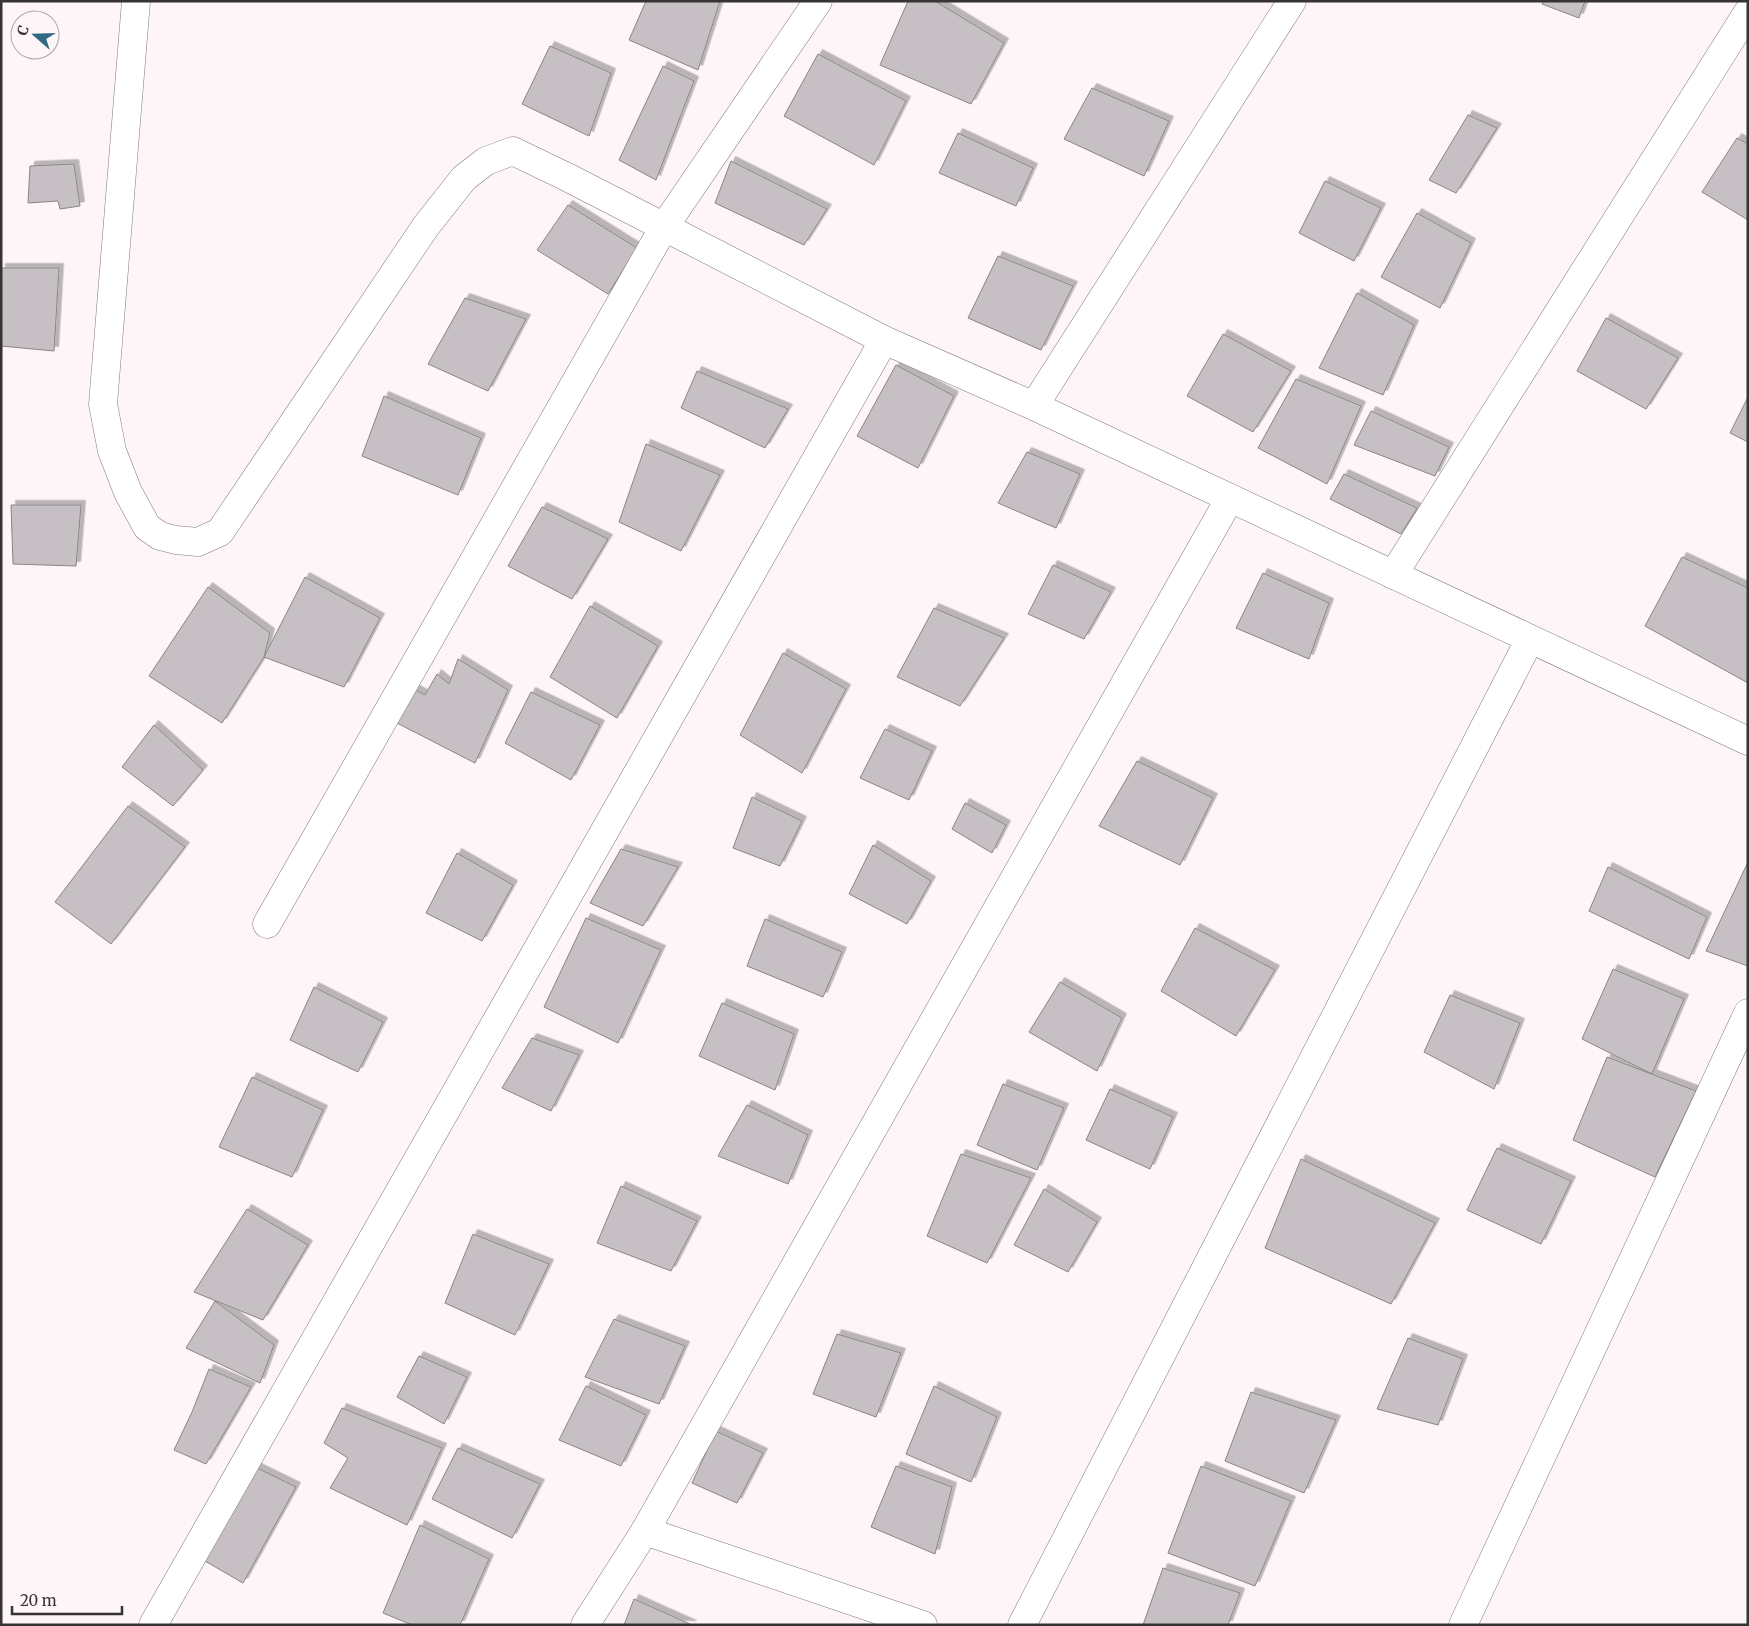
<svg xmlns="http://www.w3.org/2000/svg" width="1749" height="1626" viewBox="0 0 1749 1626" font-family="Merriweather,serif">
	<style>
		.building { fill: #c6c0c4; stroke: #898488; filter: url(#shadow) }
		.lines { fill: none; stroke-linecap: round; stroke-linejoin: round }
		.street-casing { stroke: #80797a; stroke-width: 29 }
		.street { stroke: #fff; stroke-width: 28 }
	</style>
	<defs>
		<filter id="shadow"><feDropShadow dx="4.5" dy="-4.5" stdDeviation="0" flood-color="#0004"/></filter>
	</defs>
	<rect width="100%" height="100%" fill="#fdf5f7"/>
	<g class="building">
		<path d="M646 1H720L698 70 629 40Z"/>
		<path d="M908 1H935L1004 43 971 104 880 65Z"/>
		<path d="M1543 1H1585L1579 18 1542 4Z"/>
		<path d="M550 46 611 73 589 136 522 104Z"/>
		<path d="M818 54 906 101 874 165 784 116Z"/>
		<path d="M663 66 694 81 656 180 619 160Z"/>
		<path d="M1092 88 1169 121 1144 176 1064 139Z"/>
		<path d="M1468 115 1497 128 1456 193 1429 180Z"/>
		<path d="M958 133 1033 168 1016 206 939 173Z"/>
		<path d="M1737 138 1748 144V220L1702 192Z"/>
		<path d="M731 161 827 209 804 245 715 203Z"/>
		<path d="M74 164 80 206 60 209 58 201 28 203 30 166Z"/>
		<path d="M1325 181 1381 208 1354 261 1299 233Z"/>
		<path d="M568 205 637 248 608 294 537 250Z"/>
		<path d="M1417 213 1471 243 1440 308 1381 277Z"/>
		<path d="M998 256 1073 286 1041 350 968 318Z"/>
		<path d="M1 268H59L54 351 1 346Z"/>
		<path d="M1357 293 1414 325 1383 395 1319 368Z"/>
		<path d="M465 298 526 319 488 391 428 364Z"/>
		<path d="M1606 318 1678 358 1646 409 1577 371Z"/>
		<path d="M1223 334 1291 371 1253 432 1187 396Z"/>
		<path d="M896 365 954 396 918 468 857 436Z"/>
		<path d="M697 371 788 409 765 448 681 408Z"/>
		<path d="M1296 379 1361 406 1327 484 1258 448Z"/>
		<path d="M384 396 481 438 458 495 362 456Z"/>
		<path d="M1748 397V442L1730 433Z"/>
		<path d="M1371 411 1449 447 1435 476 1354 445Z"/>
		<path d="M646 444 720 475 681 551 619 522Z"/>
		<path d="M1027 452 1080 474 1056 528 998 503Z"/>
		<path d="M1344 474 1417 508 1401 534 1330 499Z"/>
		<path d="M11 505H81L76 566 13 564Z"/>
		<path d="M542 507 608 539 572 599 508 566Z"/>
		<path d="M1682 557 1748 588V683L1645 626Z"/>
		<path d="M1053 565 1111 592 1084 639 1028 614Z"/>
		<path d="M1263 573 1329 603 1309 659 1236 628Z"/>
		<path d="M305 577 380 618 344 687 264 657Z"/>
		<path d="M208 587 270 633 264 657 222 723 149 676Z"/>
		<path d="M590 606 658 646 617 718 550 677Z"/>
		<path d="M934 608 1004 638 960 706 897 677Z"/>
		<path d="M783 653 846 689 802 773 740 735Z"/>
		<path d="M458 659 508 690 475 763 391 720 408 686 425 695 437 674 449 684Z"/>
		<path d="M531 692 600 725 571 780 505 743Z"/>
		<path d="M154 725 203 770 173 806 122 767Z"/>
		<path d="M885 729 932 751 909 800 860 778Z"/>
		<path d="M1137 761 1213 798 1180 865 1099 826Z"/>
		<path d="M752 797 802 821 780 866 733 848Z"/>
		<path d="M965 803 1006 825 992 853 952 829Z"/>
		<path d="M128 806 185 847 111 944 55 902Z"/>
		<path d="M873 845 931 881 907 924 849 894Z"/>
		<path d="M621 849 678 867 643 926 590 903Z"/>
		<path d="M457 853 513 885 482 941 426 913Z"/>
		<path d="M1748 862V966L1706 951Z"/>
		<path d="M1608 867 1707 917 1689 959 1589 911Z"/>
		<path d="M586 918 661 950 618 1043 544 1007Z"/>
		<path d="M765 919 842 952 823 997 747 966Z"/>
		<path d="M1195 928 1275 970 1236 1036 1161 991Z"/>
		<path d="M1613 969 1684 999 1652 1074 1582 1039Z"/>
		<path d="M1060 982 1122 1018 1097 1071 1029 1032Z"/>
		<path d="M314 987 383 1022 358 1072 290 1040Z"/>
		<path d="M1450 995 1520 1023 1494 1089 1424 1052Z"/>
		<path d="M722 1003 794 1034 775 1090 699 1056Z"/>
		<path d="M532 1038 579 1055 551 1111 502 1088Z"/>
		<path d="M1607 1057 1696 1091 1655 1177 1573 1140Z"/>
		<path d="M252 1077 323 1110 292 1177 219 1147Z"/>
		<path d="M1003 1084 1064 1108 1037 1170 977 1145Z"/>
		<path d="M1110 1089 1173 1117 1150 1169 1086 1140Z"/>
		<path d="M747 1105 808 1135 788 1184 718 1156Z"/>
		<path d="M1497 1148 1571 1181 1541 1244 1467 1210Z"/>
		<path d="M961 1154 1031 1178 987 1263 927 1236Z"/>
		<path d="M1301 1159 1435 1223 1391 1304 1265 1248Z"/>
		<path d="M621 1186 697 1221 671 1271 597 1243Z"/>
		<path d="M1044 1189 1097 1222 1068 1272 1014 1245Z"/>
		<path d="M247 1209 308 1245 263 1320 194 1292Z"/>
		<path d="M473 1234 549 1264 515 1335 445 1303Z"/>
		<path d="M215 1301 274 1345 260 1383 186 1348Z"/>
		<path d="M614 1319 685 1346 659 1404 585 1377Z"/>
		<path d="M837 1334 901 1353 876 1417 813 1394Z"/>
		<path d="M1408 1338 1463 1359 1438 1425 1377 1409Z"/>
		<path d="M419 1356 467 1377 444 1424 397 1397Z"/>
		<path d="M209 1369 251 1387 206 1464 174 1450 192 1412Z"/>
		<path d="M586 1386 646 1415 621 1466 559 1440Z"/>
		<path d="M934 1386 997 1417 971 1482 906 1454Z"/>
		<path d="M1251 1392 1336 1420 1304 1493 1225 1461Z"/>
		<path d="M342 1408 442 1448 407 1525 330 1488 348 1458 324 1443Z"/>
		<path d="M716 1431 763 1453 737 1503 692 1483Z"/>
		<path d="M458 1448 540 1484 512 1538 432 1499Z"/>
		<path d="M251 1465 296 1487 243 1583 198 1557Z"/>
		<path d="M896 1466 952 1487 935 1554 871 1527Z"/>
		<path d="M1201 1466 1291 1501 1255 1586 1168 1553Z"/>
		<path d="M420 1525 489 1559 460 1625H412L383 1613Z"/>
		<path d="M1163 1568 1240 1593 1228 1625H1143Z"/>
		<path d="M634 1599 692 1625H624Z"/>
	</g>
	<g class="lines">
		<g class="street-casing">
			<g id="street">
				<path d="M136 1 103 404 112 451 128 492 147 527 160 536 176 540 198 542 220 532 426 226 464 178 486 161 513 151 567 177 884 340 1034 406 1748 741"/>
				<path d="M1034 406 1292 1"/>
				<path d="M1393 575 1748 12"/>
				<path d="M267 924 664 227 818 1"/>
				<path d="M645 1531 923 1625"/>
				<path d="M153 1625 884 340"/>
				<path d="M585 1625 645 1531 1230 498"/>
				<path d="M1022 1625 1530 639"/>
				<path d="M1463 1625 1748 1013"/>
			</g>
		</g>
		<use href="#street" class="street"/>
	</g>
	<rect width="1749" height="1626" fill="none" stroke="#363333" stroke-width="5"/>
	<g transform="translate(35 35) rotate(290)"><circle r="24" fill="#fdf5f7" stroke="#ada7a9"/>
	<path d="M0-4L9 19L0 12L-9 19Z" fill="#346985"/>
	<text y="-8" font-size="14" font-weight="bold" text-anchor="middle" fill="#363333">С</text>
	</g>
	<path d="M12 1606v8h110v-8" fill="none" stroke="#363333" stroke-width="2.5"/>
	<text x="20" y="1606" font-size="15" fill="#363333" stroke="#fdf5f7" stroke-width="4" paint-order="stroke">20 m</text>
</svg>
